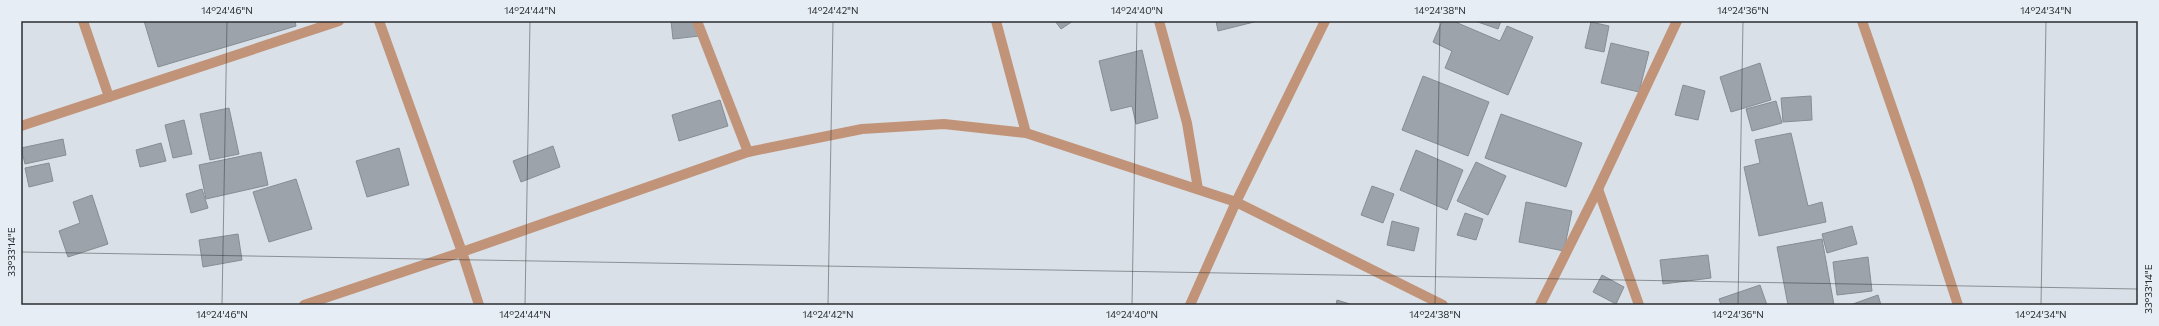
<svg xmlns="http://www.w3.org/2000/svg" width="2159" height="326" viewBox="0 0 2159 326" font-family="Commissioner,sans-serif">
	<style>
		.building { fill: #9ca3aa; stroke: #868d93 }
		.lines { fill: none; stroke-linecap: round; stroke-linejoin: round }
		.minor { stroke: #c19479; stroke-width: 10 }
		.ticks { fill: none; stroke: #2b2e31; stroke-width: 1; stroke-opacity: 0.45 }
		.neatline { fill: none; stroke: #2b2e31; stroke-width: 1.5 }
		.ticks-label { font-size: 10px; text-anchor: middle; fill: #2b2e31 }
	</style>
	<rect width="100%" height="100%" fill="#d9e0e7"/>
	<g class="building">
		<path d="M144 21H295L296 26 158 67Z"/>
		<path d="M671 21H698L699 36 673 39Z"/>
		<path d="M1055 21H1073L1061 29Z"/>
		<path d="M1216 21H1258L1218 31Z"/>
		<path d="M1442 21H1453L1500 41 1507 26 1533 37 1508 95 1445 68 1452 51 1433 42Z"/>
		<path d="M1475 21H1501L1498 29Z"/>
		<path d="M1591 22 1609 26 1604 52 1585 48Z"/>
		<path d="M1611 43 1649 52 1639 92 1601 83Z"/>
		<path d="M1142 50 1158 118 1136 124 1132 106 1111 111 1099 61Z"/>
		<path d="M1760 63 1771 100 1731 112 1720 77Z"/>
		<path d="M1423 76 1489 102 1468 156 1402 130Z"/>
		<path d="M1683 85 1705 91 1698 120 1675 115Z"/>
		<path d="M1811 96 1812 120 1783 122 1781 98Z"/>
		<path d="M720 100 728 126 679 141 672 115Z"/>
		<path d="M1776 101 1782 123 1752 131 1746 109Z"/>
		<path d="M229 108 239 154 210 160 200 114Z"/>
		<path d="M1501 114 1582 143 1566 187 1485 158Z"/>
		<path d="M184 120 192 154 173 158 165 125Z"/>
		<path d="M1791 133 1808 206 1822 202 1826 222 1759 236 1744 167 1760 163 1755 140Z"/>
		<path d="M63 139 66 155 25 164 21 148Z"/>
		<path d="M161 143 166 161 140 167 136 150Z"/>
		<path d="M553 146 560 167 521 182 513 161Z"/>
		<path d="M399 148 409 185 367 197 356 161Z"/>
		<path d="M1416 150 1463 170 1447 210 1400 190Z"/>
		<path d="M261 152 268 185 206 199 199 165Z"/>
		<path d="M1476 162 1506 176 1488 215 1457 201Z"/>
		<path d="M49 163 53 181 29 187 25 168Z"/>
		<path d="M296 179 312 229 269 242 253 192Z"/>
		<path d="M1372 186 1394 194 1383 223 1361 215Z"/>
		<path d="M202 189 208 208 191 213 186 194Z"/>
		<path d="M92 195 108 244 68 257 59 231 80 223 73 202Z"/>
		<path d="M1526 202 1572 211 1564 251 1519 242Z"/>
		<path d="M1465 213 1483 219 1476 240 1457 235Z"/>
		<path d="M1392 221 1419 228 1414 251 1387 245Z"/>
		<path d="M1852 226 1857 244 1827 253 1822 234Z"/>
		<path d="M238 234 242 260 203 267 199 240Z"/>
		<path d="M1822 239 1834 305H1788L1777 247Z"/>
		<path d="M1708 255 1711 278 1663 284 1660 260Z"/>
		<path d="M1868 257 1872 291 1837 295 1833 262Z"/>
		<path d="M1602 275 1624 287 1616 304 1593 292Z"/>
		<path d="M1760 285 1767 305H1721L1719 299Z"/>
		<path d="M1878 295 1881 305H1850Z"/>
		<path d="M1337 300 1353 305H1336Z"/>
	</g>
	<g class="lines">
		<g class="minor">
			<path d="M83 21 109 97"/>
			<path d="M379 21 462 252 479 305"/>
			<path d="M697 21 748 152"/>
			<path d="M996 21 1026 133"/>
			<path d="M1159 21 1187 123 1198 189"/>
			<path d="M1862 21 1918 183 1958 305"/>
			<path d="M21 126 339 21"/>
			<path d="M1598 189 1639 305"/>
			<path d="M304 305 462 252 748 152 862 129 944 124 1026 133 1236 202 1443 305"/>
			<path d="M1190 305 1236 202 1325 21"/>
			<path d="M1540 305 1598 189 1677 21"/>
		</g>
	</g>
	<path class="ticks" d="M21 252 2138 289M222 305 227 21M525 305 530 21M828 305 833 21M1132 305 1137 21M1435 305 1440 21M1738 305 1743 21M2041 305 2046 21"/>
	<rect width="2159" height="326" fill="none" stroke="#e6edf5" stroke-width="44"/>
	<rect x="22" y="22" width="2115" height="282" class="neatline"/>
	<g class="ticks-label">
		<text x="227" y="14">14°24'46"N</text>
		<text x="530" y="14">14°24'44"N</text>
		<text x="833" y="14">14°24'42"N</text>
		<text x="1137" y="14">14°24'40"N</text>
		<text x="1440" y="14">14°24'38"N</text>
		<text x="1743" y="14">14°24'36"N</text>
		<text x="2046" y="14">14°24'34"N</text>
		<text transform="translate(11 252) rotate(-90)" y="4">33°33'14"E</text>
		<text transform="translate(2148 289) rotate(-90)" y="4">33°33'14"E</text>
		<text x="222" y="318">14°24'46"N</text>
		<text x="525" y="318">14°24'44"N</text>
		<text x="828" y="318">14°24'42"N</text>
		<text x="1132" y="318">14°24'40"N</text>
		<text x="1435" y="318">14°24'38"N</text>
		<text x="1738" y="318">14°24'36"N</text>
		<text x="2041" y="318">14°24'34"N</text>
	</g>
</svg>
